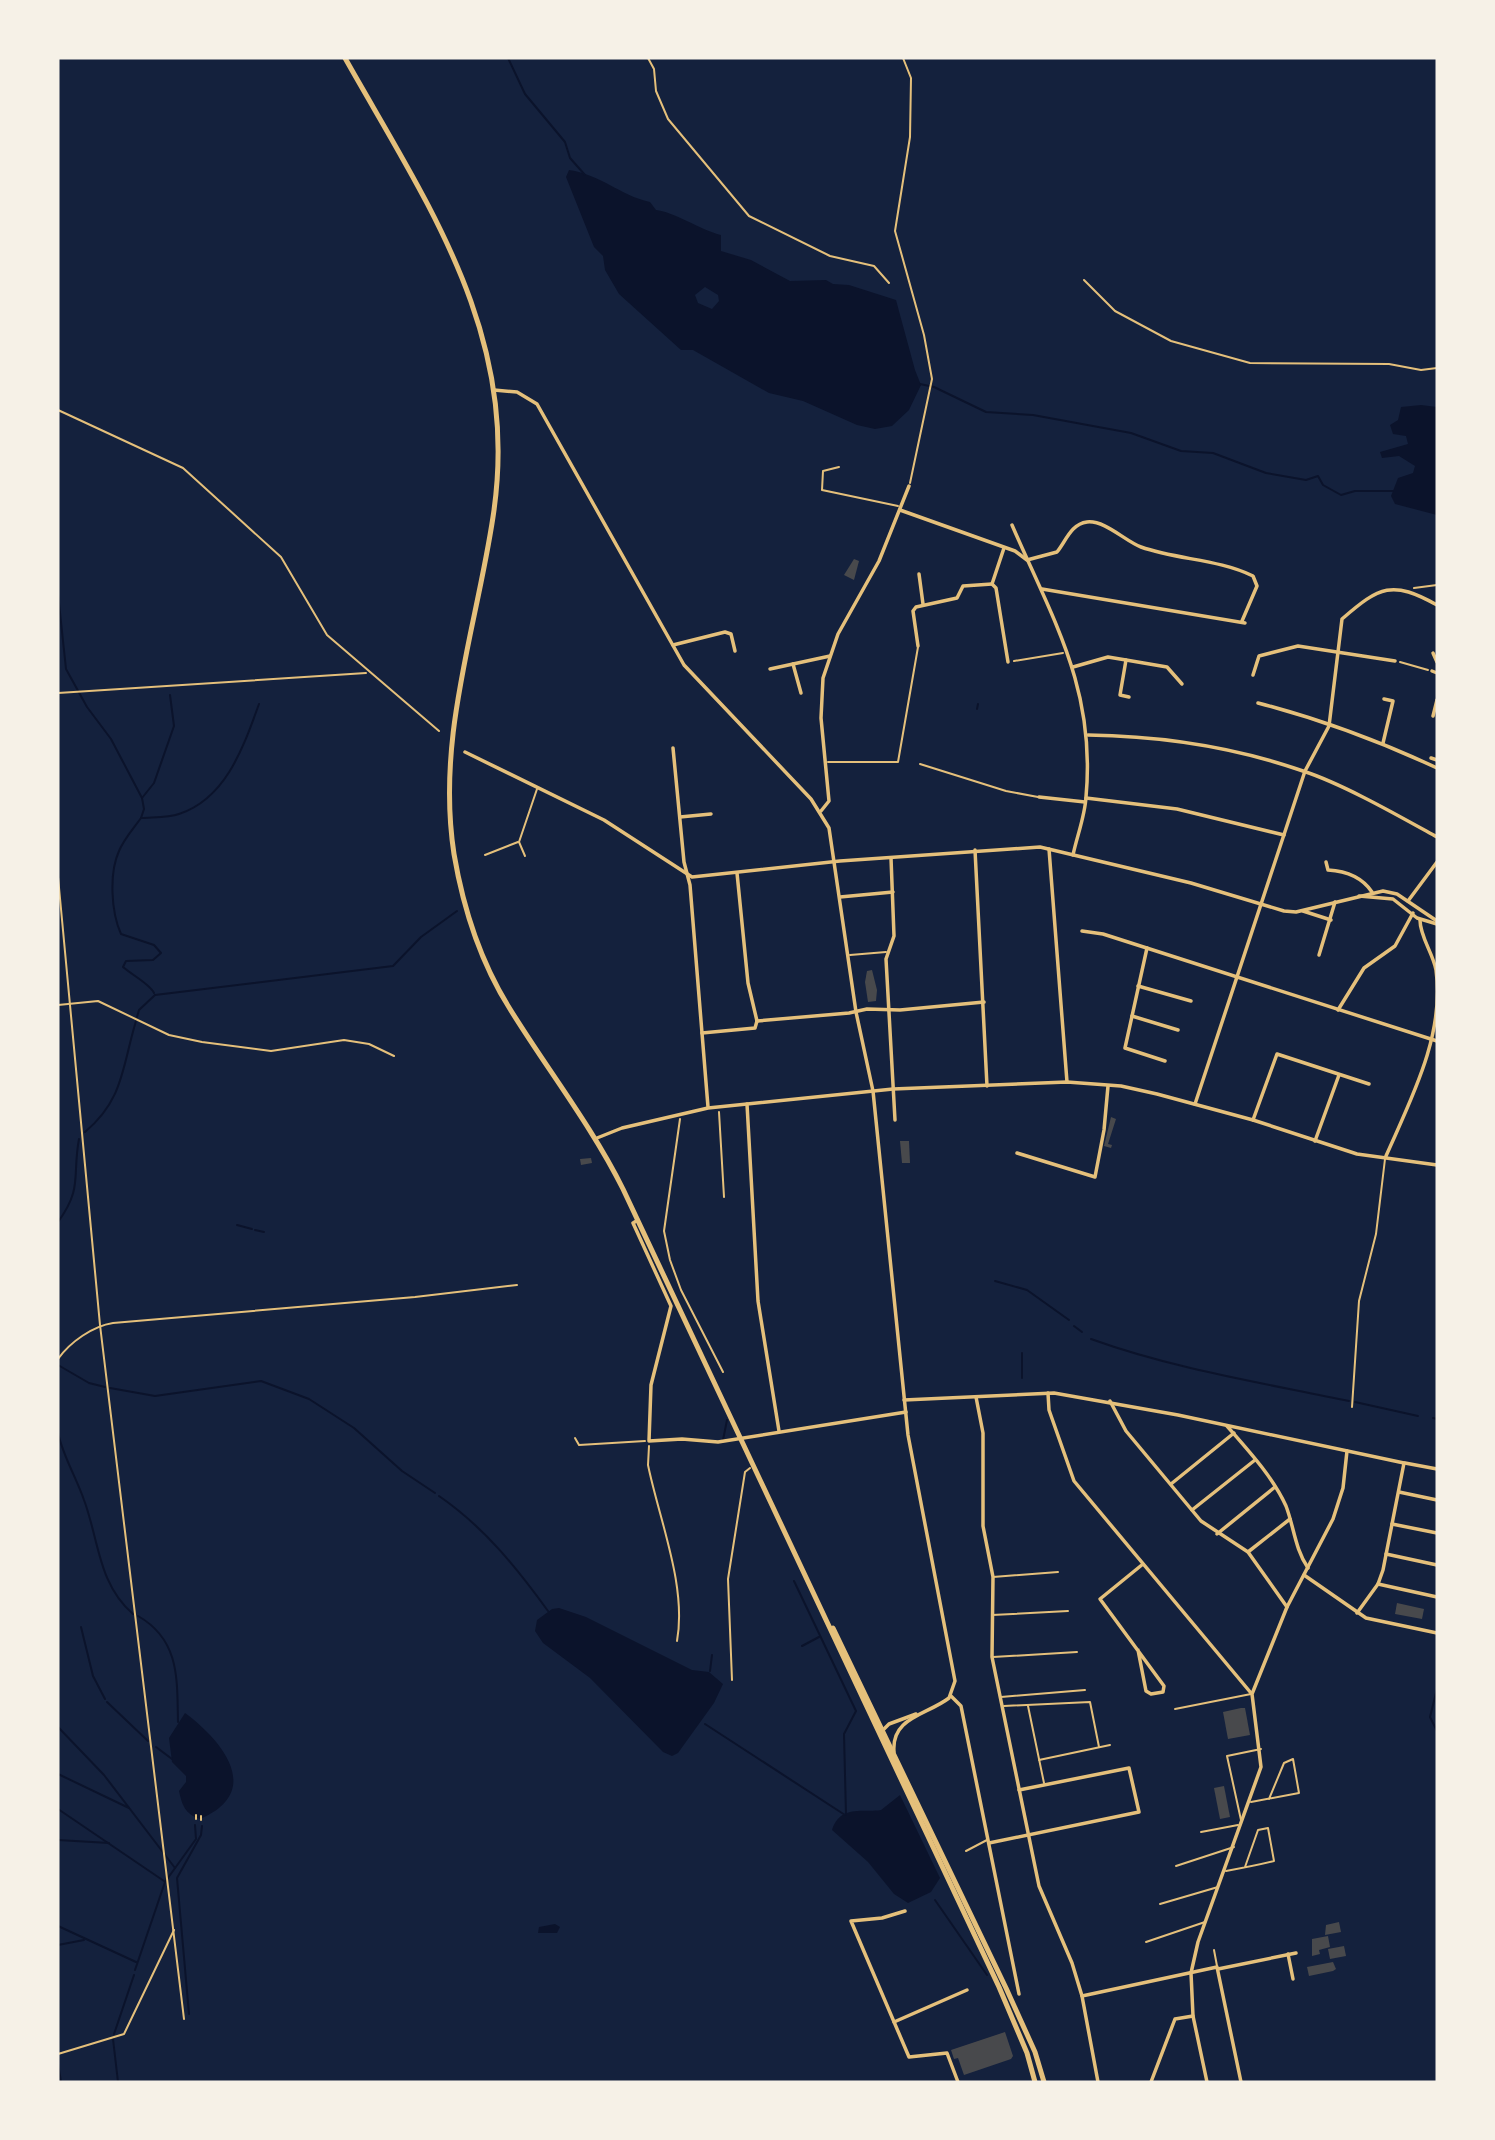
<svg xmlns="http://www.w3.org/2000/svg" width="1495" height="2140" viewBox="0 0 1495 2140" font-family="'IBM Plex Sans',sans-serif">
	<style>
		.water { fill: #0b132b; fill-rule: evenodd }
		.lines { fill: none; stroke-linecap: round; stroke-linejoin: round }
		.stream { stroke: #0b132b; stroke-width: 2 }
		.building { fill: #48494c }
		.path { stroke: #e5c07b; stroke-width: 2 }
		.service { stroke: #e5c07b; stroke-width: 2 }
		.minor { stroke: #e5c07b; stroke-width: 3.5 }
		.primary { stroke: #e5c07b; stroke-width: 5 }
	</style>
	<rect width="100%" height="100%" fill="#14213d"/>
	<g class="water">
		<path d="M569 170C602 175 619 195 650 202L656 210C672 211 701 230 721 235V251L751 260 790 281 826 280 833 284 849 285 896 300 915 370 921 385 909 410 892 426 875 429 857 425 803 401 769 393 693 350H681L619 294 605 270 603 256 594 247 566 177ZM705 287 718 295 719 301 712 309 698 303 695 295Z"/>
		<path d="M1421 405 1437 407V515L1395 504 1391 496 1398 478 1413 473 1415 466 1399 456 1382 458 1380 452 1408 444 1406 436 1393 434 1390 425 1398 420 1401 407Z"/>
		<path d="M559 1608 586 1617 692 1670 709 1672 723 1684 714 1703 678 1753 672 1756 663 1752 590 1678 543 1643 535 1631 537 1620 552 1609Z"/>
		<path d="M185 1713C223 1741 264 1792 200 1819 185 1814 182 1805 179 1791L186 1782V1776L172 1762 169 1738Z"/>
		<path d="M900 1795 940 1878 931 1892 908 1903 894 1894 868 1862 832 1830C840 1804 864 1813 881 1810Z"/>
		<path d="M555 1924 560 1927 557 1933H538L539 1927Z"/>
	</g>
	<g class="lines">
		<g class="stream">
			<path d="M508 58 525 94 565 142 570 158 585 175"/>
			<path d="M920 384 934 387 986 412 1033 415 1131 433 1181 451 1213 453 1266 473 1306 480 1318 476 1323 485 1341 495 1355 491H1393"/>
			<path d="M58 594 66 669 87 707 111 739 142 798 144 809 141 818"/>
			<path d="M977 709 978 704"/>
			<path d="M142 798 154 783 174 726 170 695"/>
			<path d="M154 993C150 984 132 975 123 967L126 961 153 960 161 953 154 945 121 934C111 912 109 873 119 851 124 839 133 829 141 818 153 817 168 818 179 814 227 798 244 745 259 704"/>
			<path d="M155 995 393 966 421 937 457 911"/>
			<path d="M137 1017 139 1010 155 995"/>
			<path d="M85 1132C124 1099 122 1067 136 1021"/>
			<path d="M58 1222C83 1188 72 1176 79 1139"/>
			<path d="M237 1225 252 1229"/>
			<path d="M255 1230 264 1232"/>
			<path d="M995 1281 1027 1290 1069 1320"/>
			<path d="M1074 1326 1082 1332"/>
			<path d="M1091 1339C1174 1369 1263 1383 1349 1401"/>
			<path d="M58 1365 89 1383 105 1387"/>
			<path d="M1022 1378V1353"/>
			<path d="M110 1388 155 1396 261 1381 309 1399 354 1428 402 1471 435 1493"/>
			<path d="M1355 1402 1418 1416"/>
			<path d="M1433 1418 1437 1419"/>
			<path d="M58 1433C63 1456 76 1477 84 1500 99 1540 98 1584 133 1614"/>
			<path d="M723 1440 727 1420"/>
			<path d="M439 1496C484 1527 516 1567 548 1611"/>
			<path d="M794 1581 856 1711 844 1734 846 1815"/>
			<path d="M138 1616C180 1640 177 1679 178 1722"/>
			<path d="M81 1627 93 1676 105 1699"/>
			<path d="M802 1646 819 1637"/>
			<path d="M710 1671 712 1655"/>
			<path d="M1437 1689 1430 1717 1437 1731"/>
			<path d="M107 1702 148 1741"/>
			<path d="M705 1724 845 1815"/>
			<path d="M58 1727 104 1775 175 1868"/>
			<path d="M156 1747 172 1759"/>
			<path d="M58 1774 129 1808"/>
			<path d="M58 1809 164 1881"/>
			<path d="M58 1840 109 1843"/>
			<path d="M935 1900 987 1975"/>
			<path d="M58 1926 136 1962"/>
			<path d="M58 1945 84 1940"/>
			<path d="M135 1970 165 1882 196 1839 195 1825"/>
			<path d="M189 2014 177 1878 201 1835 202 1826"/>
			<path d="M114 2034 134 1975"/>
			<path d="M113 2039 118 2082"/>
			<path d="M58 2064 61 2082"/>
		</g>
	</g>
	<g class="building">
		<path d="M854 559 859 561 854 580 844 575Z"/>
		<path d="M872 970 877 990 876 1001 868 1002 865 982 867 971Z"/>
		<path d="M1111 1117 1116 1119 1108 1144 1112 1145 1111 1148 1104 1146Z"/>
		<path d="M900 1141H909L910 1163H902Z"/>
		<path d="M591 1158 592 1163 581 1165 580 1159Z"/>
		<path d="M1397 1603 1424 1609 1422 1619 1395 1614Z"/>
		<path d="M1241 1708H1245L1250 1735 1228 1739 1223 1712Z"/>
		<path d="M1224 1786 1230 1817 1220 1819 1214 1788Z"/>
		<path d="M1339 1922 1341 1932 1325 1935 1326 1925Z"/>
		<path d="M1328 1936 1330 1947 1319 1950 1320 1954 1312 1956V1939Z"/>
		<path d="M1344 1946 1346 1956 1330 1959 1328 1949Z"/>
		<path d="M1333 1962 1336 1969 1333 1971 1309 1976 1307 1967Z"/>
		<path d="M1005 2032 1013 2056 1011 2059 964 2075 958 2058 954 2059 951 2050Z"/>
	</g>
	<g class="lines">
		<g class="path">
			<path d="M648 58 654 69 656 91 668 119 749 216 830 256 874 266 889 283"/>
			<path d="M903 58 911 78 910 137 895 231 924 335 932 379 910 483"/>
			<path d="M1084 280 1115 311 1171 341 1250 363 1389 364 1421 370 1437 368"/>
			<path d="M839 467 823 471 822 490 898 506"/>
			<path d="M1414 588 1437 585"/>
			<path d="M1014 661 1063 653"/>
			<path d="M1400 662 1428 670"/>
			<path d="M58 693 366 673"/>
			<path d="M58 877 100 1325 184 2019"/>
			<path d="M58 1005 98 1001 169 1035 202 1042 271 1051 344 1040 369 1044 394 1056"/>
			<path d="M719 1112 724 1197"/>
			<path d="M680 1119 664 1231 670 1260 681 1290 723 1372"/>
			<path d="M58 1359C70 1342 93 1326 113 1323L415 1297 517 1285"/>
			<path d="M575 1438 579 1445 645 1441"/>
			<path d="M649 1446 648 1465C659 1519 687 1586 677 1641"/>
			<path d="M732 1680 728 1579 745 1472 750 1468"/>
			<path d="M201 1816V1820"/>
			<path d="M196 1819V1815"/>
			<path d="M58 2054 124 2034 174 1930"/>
		</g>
		<g class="service">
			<path d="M58 410 183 468 281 557 327 635 439 731"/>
			<path d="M828 762H898L918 647"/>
			<path d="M920 764 1006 791 1038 797"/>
			<path d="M485 855 518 842"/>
			<path d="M525 856 519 842 537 789"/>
			<path d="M850 955 886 952"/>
			<path d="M1352 1407 1359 1301 1376 1234 1385 1159"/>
			<path d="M993 1577 1058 1572"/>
			<path d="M992 1615 1068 1611"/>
			<path d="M993 1657 1077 1652"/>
			<path d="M1001 1697 1085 1690"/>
			<path d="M1004 1706 1090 1702 1099 1747"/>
			<path d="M1028 1706 1044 1783"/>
			<path d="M1175 1709 1251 1694"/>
			<path d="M1039 1760 1110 1745"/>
			<path d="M1251 1802 1299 1793 1293 1759 1284 1763 1269 1799"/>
			<path d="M1241 1820 1227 1756 1261 1749"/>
			<path d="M1201 1832 1238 1825"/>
			<path d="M966 1851 987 1840"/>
			<path d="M1176 1866 1234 1847"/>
			<path d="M1226 1871C1242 1868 1258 1865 1274 1861L1268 1828 1258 1830 1245 1867"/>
			<path d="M1160 1904 1218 1887"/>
			<path d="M1146 1942 1205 1922"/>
			<path d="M1214 1950 1217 1966"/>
		</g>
		<g class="minor">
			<path d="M494 390 517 392 537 404 684 665 811 799 829 828 856 1012 873 1091 908 1435 955 1681 949 1698C927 1715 891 1717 894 1752"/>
			<path d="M900 510 1015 551 1027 560 1057 552C1066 541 1071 524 1087 522 1105 520 1125 541 1141 547 1178 560 1218 559 1253 576L1257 586 1242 621"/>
			<path d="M1012 525C1053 620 1096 689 1086 797 1085 816 1077 836 1073 855"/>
			<path d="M1004 548 992 584 996 588 1008 662"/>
			<path d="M919 574 923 604"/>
			<path d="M1042 589 1245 623"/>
			<path d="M673 645 725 632 731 634 735 651"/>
			<path d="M918 646 913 611 916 607 957 598 963 586 992 584"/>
			<path d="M1433 653 1437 662"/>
			<path d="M1126 660 1120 695 1129 697"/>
			<path d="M793 664 801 693"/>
			<path d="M1073 667 1108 657 1126 660 1167 667 1182 684"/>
			<path d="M770 669 830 656"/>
			<path d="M1432 671 1437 673"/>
			<path d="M1253 675 1259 656 1298 646 1395 661"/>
			<path d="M1258 703C1320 719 1379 741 1437 768"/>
			<path d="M1433 716 1437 700"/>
			<path d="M1088 735C1161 736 1234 747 1303 771 1343 784 1399 816 1437 837"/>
			<path d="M1383 743 1393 701 1384 699"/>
			<path d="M673 748 684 862 690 885 708 1107"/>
			<path d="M465 752 604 820 692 877 840 861 1040 847 1191 883 1284 911 1296 912 1383 891 1397 894 1437 921"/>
			<path d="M1431 758 1437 760"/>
			<path d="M1039 797 1085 802"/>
			<path d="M1086 798 1177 809 1284 835"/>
			<path d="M821 811 829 801 821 718 823 678 838 634 879 561 909 486"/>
			<path d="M680 817 711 814"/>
			<path d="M1049 849 1067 1082"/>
			<path d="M975 850 987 1086"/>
			<path d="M891 858 894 936 886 959 895 1120"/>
			<path d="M1326 862 1328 870C1345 871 1362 877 1372 892"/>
			<path d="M737 873 748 983 757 1021"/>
			<path d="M1359 896 1393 899 1417 918 1437 924"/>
			<path d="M840 897 893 892"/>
			<path d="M1408 901 1437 862"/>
			<path d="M1303 911 1331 920"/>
			<path d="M1082 931 1103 934 1437 1041"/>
			<path d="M1147 948 1125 1048 1165 1061"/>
			<path d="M1319 955 1335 902"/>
			<path d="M1138 986 1191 1001"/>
			<path d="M1338 1010 1364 968 1395 946 1413 913"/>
			<path d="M1132 1016 1178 1030"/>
			<path d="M757 1021 849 1013 867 1009 900 1010 984 1002"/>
			<path d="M702 1033 755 1028 757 1021"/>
			<path d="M747 1104 758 1301 779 1431"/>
			<path d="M1195 1104 1305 771 1329 726 1342 619C1380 586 1392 580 1437 605"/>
			<path d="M1253 1120 1277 1054 1369 1084"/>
			<path d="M597 1138 622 1128 708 1108 893 1089 1067 1082 1121 1086 1157 1094 1253 1120 1357 1154 1437 1165"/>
			<path d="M1315 1141 1339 1075"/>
			<path d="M1017 1153 1095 1177 1104 1130 1108 1086"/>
			<path d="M1386 1156C1411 1099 1445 1035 1436 970 1433 953 1420 937 1420 920"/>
			<path d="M638 1220 633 1223 671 1306 651 1385 649 1441 682 1439 718 1442 906 1412"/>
			<path d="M1048 1393 1049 1410 1074 1481 1251 1693"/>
			<path d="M976 1397 983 1433V1526L993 1577 992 1657 1039 1886 1072 1963 1082 1996 1098 2082"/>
			<path d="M904 1400 1054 1393 1178 1415 1404 1463 1383 1570 1378 1584 1357 1613"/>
			<path d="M1110 1401 1126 1431 1201 1521 1248 1552 1287 1607"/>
			<path d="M1227 1426C1248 1450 1273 1477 1286 1506 1294 1527 1295 1549 1308 1568"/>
			<path d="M1405 1463 1437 1469"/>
			<path d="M1171 1484 1234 1433"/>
			<path d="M1399 1492 1437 1500"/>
			<path d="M1192 1510 1255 1460"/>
			<path d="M1392 1524 1437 1533"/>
			<path d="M1217 1534 1275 1487"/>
			<path d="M1248 1552 1290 1519"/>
			<path d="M1386 1554 1437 1565"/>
			<path d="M1304 1575 1366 1618 1437 1633"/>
			<path d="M1378 1584 1437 1597"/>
			<path d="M1138 1650 1146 1691 1151 1694 1163 1692 1164 1686 1100 1599 1143 1564"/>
			<path d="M951 1696 961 1706 1019 1994"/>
			<path d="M883 1730 889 1724 916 1714"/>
			<path d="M989 1843 1139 1812 1129 1768 1019 1790"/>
			<path d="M905 1911 882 1918 851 1921 909 2057 947 2053 958 2082"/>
			<path d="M1288 1954 1293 1979"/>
			<path d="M1218 1969 1296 1953"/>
			<path d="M1082 1996 1217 1967 1241 2082"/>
			<path d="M894 2022 967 1990"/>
			<path d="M1151 2082 1175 2019 1193 2016"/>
			<path d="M1207 2082 1193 2016 1191 1973 1198 1942 1261 1767 1252 1694 1287 1607 1333 1519 1343 1488 1347 1451"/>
		</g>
		<g class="primary">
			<path d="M345 58C429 207 521 336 493 517 476 630 436 738 454 854 463 907 481 963 510 1009 547 1069 591 1125 623 1189L999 1987 1027 2053 1035 2082"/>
			<path d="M833 1628 1006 1988 1035 2052 1044 2082"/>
		</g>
	</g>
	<rect width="1495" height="2140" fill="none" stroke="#f6f1e7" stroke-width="119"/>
</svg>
